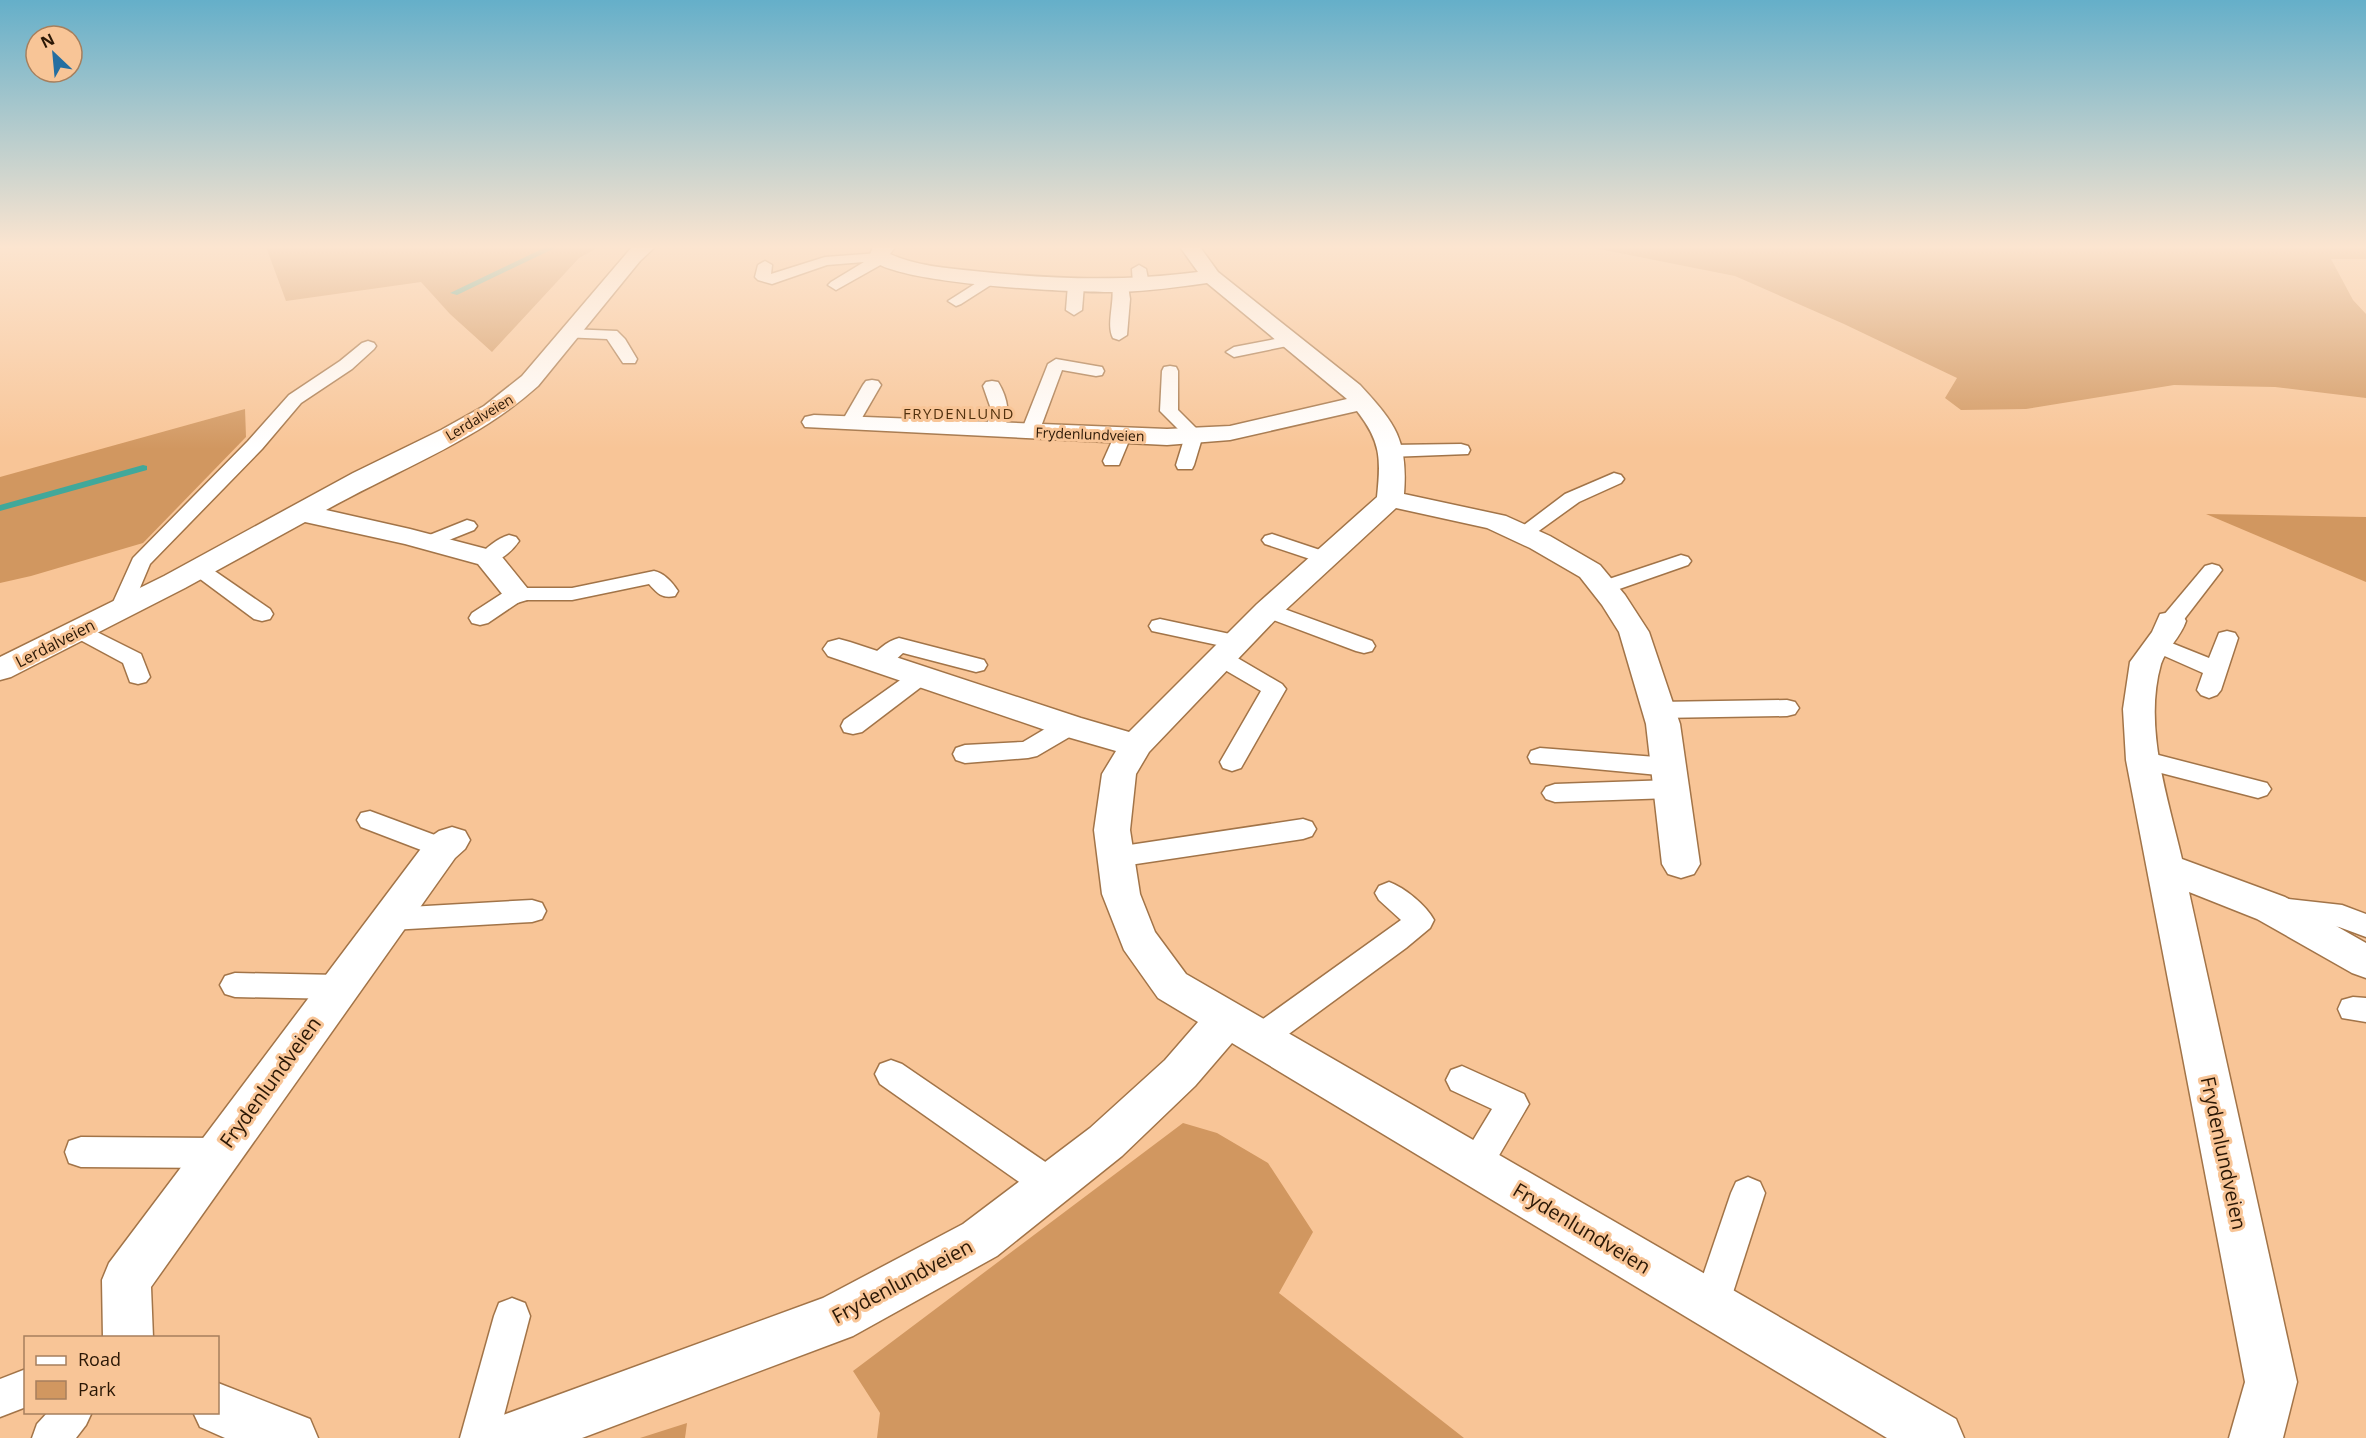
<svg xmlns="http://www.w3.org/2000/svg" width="2366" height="1438" viewBox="0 0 2366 1438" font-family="'Open Sans',sans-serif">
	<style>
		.green { fill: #d19760 }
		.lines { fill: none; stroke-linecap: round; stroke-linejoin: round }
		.stream { fill: #41a89a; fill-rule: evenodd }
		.service-casing { stroke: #a27448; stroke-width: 3 }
		.minor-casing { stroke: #a27448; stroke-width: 3 }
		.service { fill: #fff; fill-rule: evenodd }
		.minor { fill: #fff; fill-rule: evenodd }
		.labels { text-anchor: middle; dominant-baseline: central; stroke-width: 6; stroke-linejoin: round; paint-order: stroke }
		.far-street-label { font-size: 14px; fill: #2a1705; stroke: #f8c597 }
		.far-neighbourhood-label { font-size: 15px; letter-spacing: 1.5px; fill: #51310e; stroke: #f8c597 }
		.street-label { font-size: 16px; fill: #2a1705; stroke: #f8c597 }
		.near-street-label { font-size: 20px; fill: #2a1705; stroke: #f8c597 }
	</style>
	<rect width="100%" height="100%" fill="#f8c597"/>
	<g class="green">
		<path d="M266 247H599L579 258 492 352 450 314 421 282 286 301Z"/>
		<path d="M1589 247H2366V259H2331L2353 300 2366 314V398L2275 387 2174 385 2026 409 1961 410 1945 398 1957 378 1844 324 1735 276Z"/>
		<path d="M245 409 246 437 143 543 31 576 0 583V477Z"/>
		<path d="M2206 514 2366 517V582Z"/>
		<path d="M1183 1123 1217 1133 1268 1163 1313 1232 1279 1293 1464 1438H877L880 1413 853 1371Z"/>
		<path d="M687 1423 685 1438H640Z"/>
	</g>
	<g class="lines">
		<g class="stream">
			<path d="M546 247H557L457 295 450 293Z"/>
			<path d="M143 465 147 466V470L0 511V505Z"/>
		</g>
		<g class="service-casing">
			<g id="service">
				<path d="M879 253 886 257 884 263 836 290 828 285 831 282 864 262 827 265 772 284 758 280 755 277 758 265 765 261 772 265 771 274 825 257Z"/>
				<path d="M1139 265 1146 269 1149 284 1141 289 1133 284 1132 269Z"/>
				<path d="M992 273 997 275 1000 278 997 281 961 304 956 306 948 301Z"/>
				<path d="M1076 280 1084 285 1082 310 1074 315 1066 310 1068 285Z"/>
				<path d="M1120 281 1128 286 1130 299 1127 335 1119 340 1113 338C1106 324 1115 302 1112 286Z"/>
				<path d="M569 329 617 331 625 339 637 359 635 363H623L607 339 563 337 561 334Z"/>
				<path d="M1291 336 1299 341 1297 344 1234 357 1226 352 1234 347Z"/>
				<path d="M368 341 374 343 376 346 374 349 352 369 301 403 262 449 150 564 129 614 121 616 113 614 110 609 133 558 248 441 289 395 340 361 362 343Z"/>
				<path d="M1056 359 1096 366 1102 367 1104 371 1102 375 1096 376 1062 370 1039 432 1036 436H1024L1021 432 1048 364Z"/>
				<path d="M1170 366 1176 367 1178 371V410L1203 435 1194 465 1192 469H1178L1176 465 1185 436 1160 411 1162 371 1164 367Z"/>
				<path d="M872 380 878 381 881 385 859 423 856 427H844L841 423 863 385 866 381Z"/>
				<path d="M992 381 998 382C1008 398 1012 419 1001 435H989L986 431 991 409 983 386 986 382Z"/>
				<path d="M1122 431 1128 432 1131 436 1119 465H1105L1103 461 1116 432Z"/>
				<path d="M1461 444 1468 446 1470 450 1468 454 1389 457 1382 455 1380 451 1382 447 1389 445Z"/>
				<path d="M1614 473 1621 475 1624 479 1621 483 1579 502 1529 538H1515L1512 534 1565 494Z"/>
				<path d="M467 520 474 522 477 526 474 530 429 548 422 546 419 542 422 538Z"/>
				<path d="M1272 534 1332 554 1335 558 1332 562 1325 564 1265 544 1262 540 1265 536Z"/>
				<path d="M509 535 516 537 519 541C511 553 495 566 481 562L478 558C485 548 498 538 509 535Z"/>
				<path d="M1681 555 1688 557 1691 561 1688 565 1605 594 1597 593 1594 588 1597 583Z"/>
				<path d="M199 563 206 565 270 609 273 614 270 619 262 621 254 619 192 573 189 569 192 565Z"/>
				<path d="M2212 564 2219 566 2222 570 2219 574 2179 626 2171 628 2163 626 2160 621 2163 616 2205 566Z"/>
				<path d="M654 571C664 573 672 582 678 591L675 596C662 599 657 593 649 584L572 600H522L488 623 480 625 472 623 469 618 472 613 509 589 517 588H572Z"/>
				<path d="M1268 603 1372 641 1375 646 1372 651 1364 653 1356 651 1260 615 1257 610 1260 605Z"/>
				<path d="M1160 619 1244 637 1247 642 1244 647 1236 649 1152 631 1149 626 1152 621Z"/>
				<path d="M79 623 141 654 150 677 146 682 138 684 130 682 123 663 71 635 68 630 71 625Z"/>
				<path d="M2227 631 2235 633 2238 638 2221 690 2217 695 2209 698 2201 695 2197 690 2203 673 2151 650 2148 645 2151 640 2159 638 2209 658 2219 633Z"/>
				<path d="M899 638 984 660 987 665 984 670 976 672 903 653C893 662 886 671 871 667L868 662C874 652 887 641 899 638Z"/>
				<path d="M1221 651 1229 653 1282 684 1286 689 1241 768 1232 771 1223 768 1220 762 1261 691 1213 663 1210 658 1213 653Z"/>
				<path d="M921 669 929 671 933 676 929 681 862 732 853 734 844 732 841 726 844 720 913 671Z"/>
				<path d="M1787 700 1795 702 1799 708 1795 714 1787 716 1658 718 1650 716 1646 710 1650 704 1658 702Z"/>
				<path d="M1069 718 1078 720 1081 726 1078 732 1037 756 1028 758 965 763 956 760 953 754 956 748 965 745 1023 742 1060 720Z"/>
				<path d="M1540 748 1669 758 1678 761 1681 767 1678 773 1669 776 1531 763 1528 757 1531 751Z"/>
				<path d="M2143 751 2267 783 2271 789 2267 795 2258 798 2134 766 2131 760 2134 754Z"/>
				<path d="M1671 780 1680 783 1684 789 1680 795 1671 798 1555 802 1546 799 1542 793 1546 787 1555 784Z"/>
				<path d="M370 811 451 841 455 848 451 855 442 858 361 827 357 820 361 813Z"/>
				<path d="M1303 819 1312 822 1316 829 1312 836 1303 839 1116 867 1107 864 1103 857 1107 850 1116 847Z"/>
				<path d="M1389 882C1405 888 1426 905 1434 920L1430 928 1406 948 1271 1047 1260 1051 1249 1047 1245 1038 1249 1029 1401 920 1379 900 1375 893 1379 886Z"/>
				<path d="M2280 898 2342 905 2366 914V937L2339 927 2270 917 2266 909 2270 901Z"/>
				<path d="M532 900 542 903 546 911 542 919 532 922 391 930 381 927 377 919 381 911 391 908Z"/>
				<path d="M235 973 339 975 349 978 354 987 349 996 339 999 235 997 225 994 220 985 225 976Z"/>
				<path d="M2353 997 2366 998V1022L2342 1018 2338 1009 2342 1000Z"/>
				<path d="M891 1060 902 1064 1063 1174 1068 1185 1063 1196 1051 1201 1039 1196 880 1084 875 1074 880 1064Z"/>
				<path d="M1462 1066 1524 1094 1529 1104 1487 1176 1475 1180 1463 1176 1458 1165 1492 1109 1451 1090 1446 1080 1451 1070Z"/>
				<path d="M81 1137 218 1138 230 1142 234 1153 230 1164 218 1168 81 1167 69 1163 65 1152 69 1141Z"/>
				<path d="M1748 1177 1760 1182 1765 1193 1729 1305 1724 1318 1711 1323 1698 1318 1693 1305 1731 1193 1736 1182Z"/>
				<path d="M512 1298 525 1303 530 1316 498 1438H460L494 1316 499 1303Z"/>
				<path d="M26 1369V1407L0 1417V1379Z"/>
				<path d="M48 1412H92L86 1425 76 1438H32L37 1424Z"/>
			</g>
		</g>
		<g class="minor-casing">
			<g id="minor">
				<path d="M632 247H655L640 261 538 386C477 441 397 470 326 510L410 529 498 552 532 594 527 600 517 603 507 600 478 564 405 544 305 522 185 588 11 677 0 680V657L164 576 353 473 441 430 484 406 522 376Z"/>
				<path d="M873 247H895L890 254C916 266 946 268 974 271 1050 279 1122 282 1198 272L1180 247H1200L1218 272 1360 385C1396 424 1408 440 1404 494L1506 516 1550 536 1600 565 1625 595 1649 632 1680 724 1700 864 1694 874 1681 878 1668 874 1662 864 1646 724 1619 632 1602 605 1580 577 1530 548 1487 528 1396 508 1279 616 1149 752 1136 774 1130 830 1140 894 1155 932 1186 974 1956 1419 1964 1438H1887L1232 1043 1195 1086 1122 1156 997 1256 853 1336 582 1438H484L492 1419 823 1298 963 1224 1090 1128 1165 1060 1198 1022 1158 998 1124 950 1102 894 1094 830 1102 774 1116 751 1057 734 828 656 823 649 828 642 839 639 850 642 1081 718 1129 732 1257 604 1377 497C1381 458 1381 442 1357 411L1230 440 1167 445 805 427 802 422 805 417 814 415 1167 429 1230 426 1347 399 1207 283C1178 287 1149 291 1120 292 1082 293 888 285 869 257Z"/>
				<path d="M2171 612 2182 614 2186 621C2181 637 2166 649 2161 664 2143 727 2168 798 2182 859L2285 897 2366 943V978L2352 973 2257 919 2189 892 2297 1382 2283 1438H2229L2245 1382 2126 760 2123 709 2130 662 2152 632 2160 614Z"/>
				<path d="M452 827 465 831 470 840 465 849 455 858 151 1287 153 1338H103L102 1280 109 1263 429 838 439 831Z"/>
				<path d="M218 1383 310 1419 318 1438H225L200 1427 193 1412H218Z"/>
			</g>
		</g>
		<use href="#service" class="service"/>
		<use href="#minor" class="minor"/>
	</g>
	<linearGradient id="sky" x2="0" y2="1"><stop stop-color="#65afc9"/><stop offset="0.55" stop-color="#fce5d0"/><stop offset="1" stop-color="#fce5d0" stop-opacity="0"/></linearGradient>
	<rect width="2366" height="449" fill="url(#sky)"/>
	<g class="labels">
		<g class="far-street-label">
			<text transform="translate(479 417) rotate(-31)">Lerdalveien</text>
			<text transform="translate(1090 434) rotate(2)">Frydenlundveien</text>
		</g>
		<g class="far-neighbourhood-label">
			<text x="959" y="413">FRYDENLUND</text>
		</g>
		<g class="street-label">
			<text transform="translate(55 643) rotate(-27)">Lerdalveien</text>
		</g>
		<g class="near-street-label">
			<text transform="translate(270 1082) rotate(-54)">Frydenlundveien</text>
			<text transform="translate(2224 1153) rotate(78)">Frydenlundveien</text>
			<text transform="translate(1582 1228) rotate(31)">Frydenlundveien</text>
			<text transform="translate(902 1281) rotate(-28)">Frydenlundveien</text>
		</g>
	</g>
	<rect x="24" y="1336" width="195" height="78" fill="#f8c597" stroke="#a67f5d" stroke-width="1.5"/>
	<rect x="36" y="1356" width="30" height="9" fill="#ffffff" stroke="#a67f5d" stroke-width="1.5"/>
	<text x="78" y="1366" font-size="18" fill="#2a1705">Road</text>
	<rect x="36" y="1381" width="30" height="18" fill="#d19760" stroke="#a67f5d" stroke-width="1.5"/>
	<text x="78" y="1396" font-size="18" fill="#2a1705">Park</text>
	<g transform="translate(54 54) rotate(334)"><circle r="28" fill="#f8c597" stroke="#a67f5d" stroke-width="1.5"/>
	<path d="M0-4.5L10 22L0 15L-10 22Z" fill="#246ea1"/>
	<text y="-9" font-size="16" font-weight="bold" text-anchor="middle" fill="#2a1705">N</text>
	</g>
</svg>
